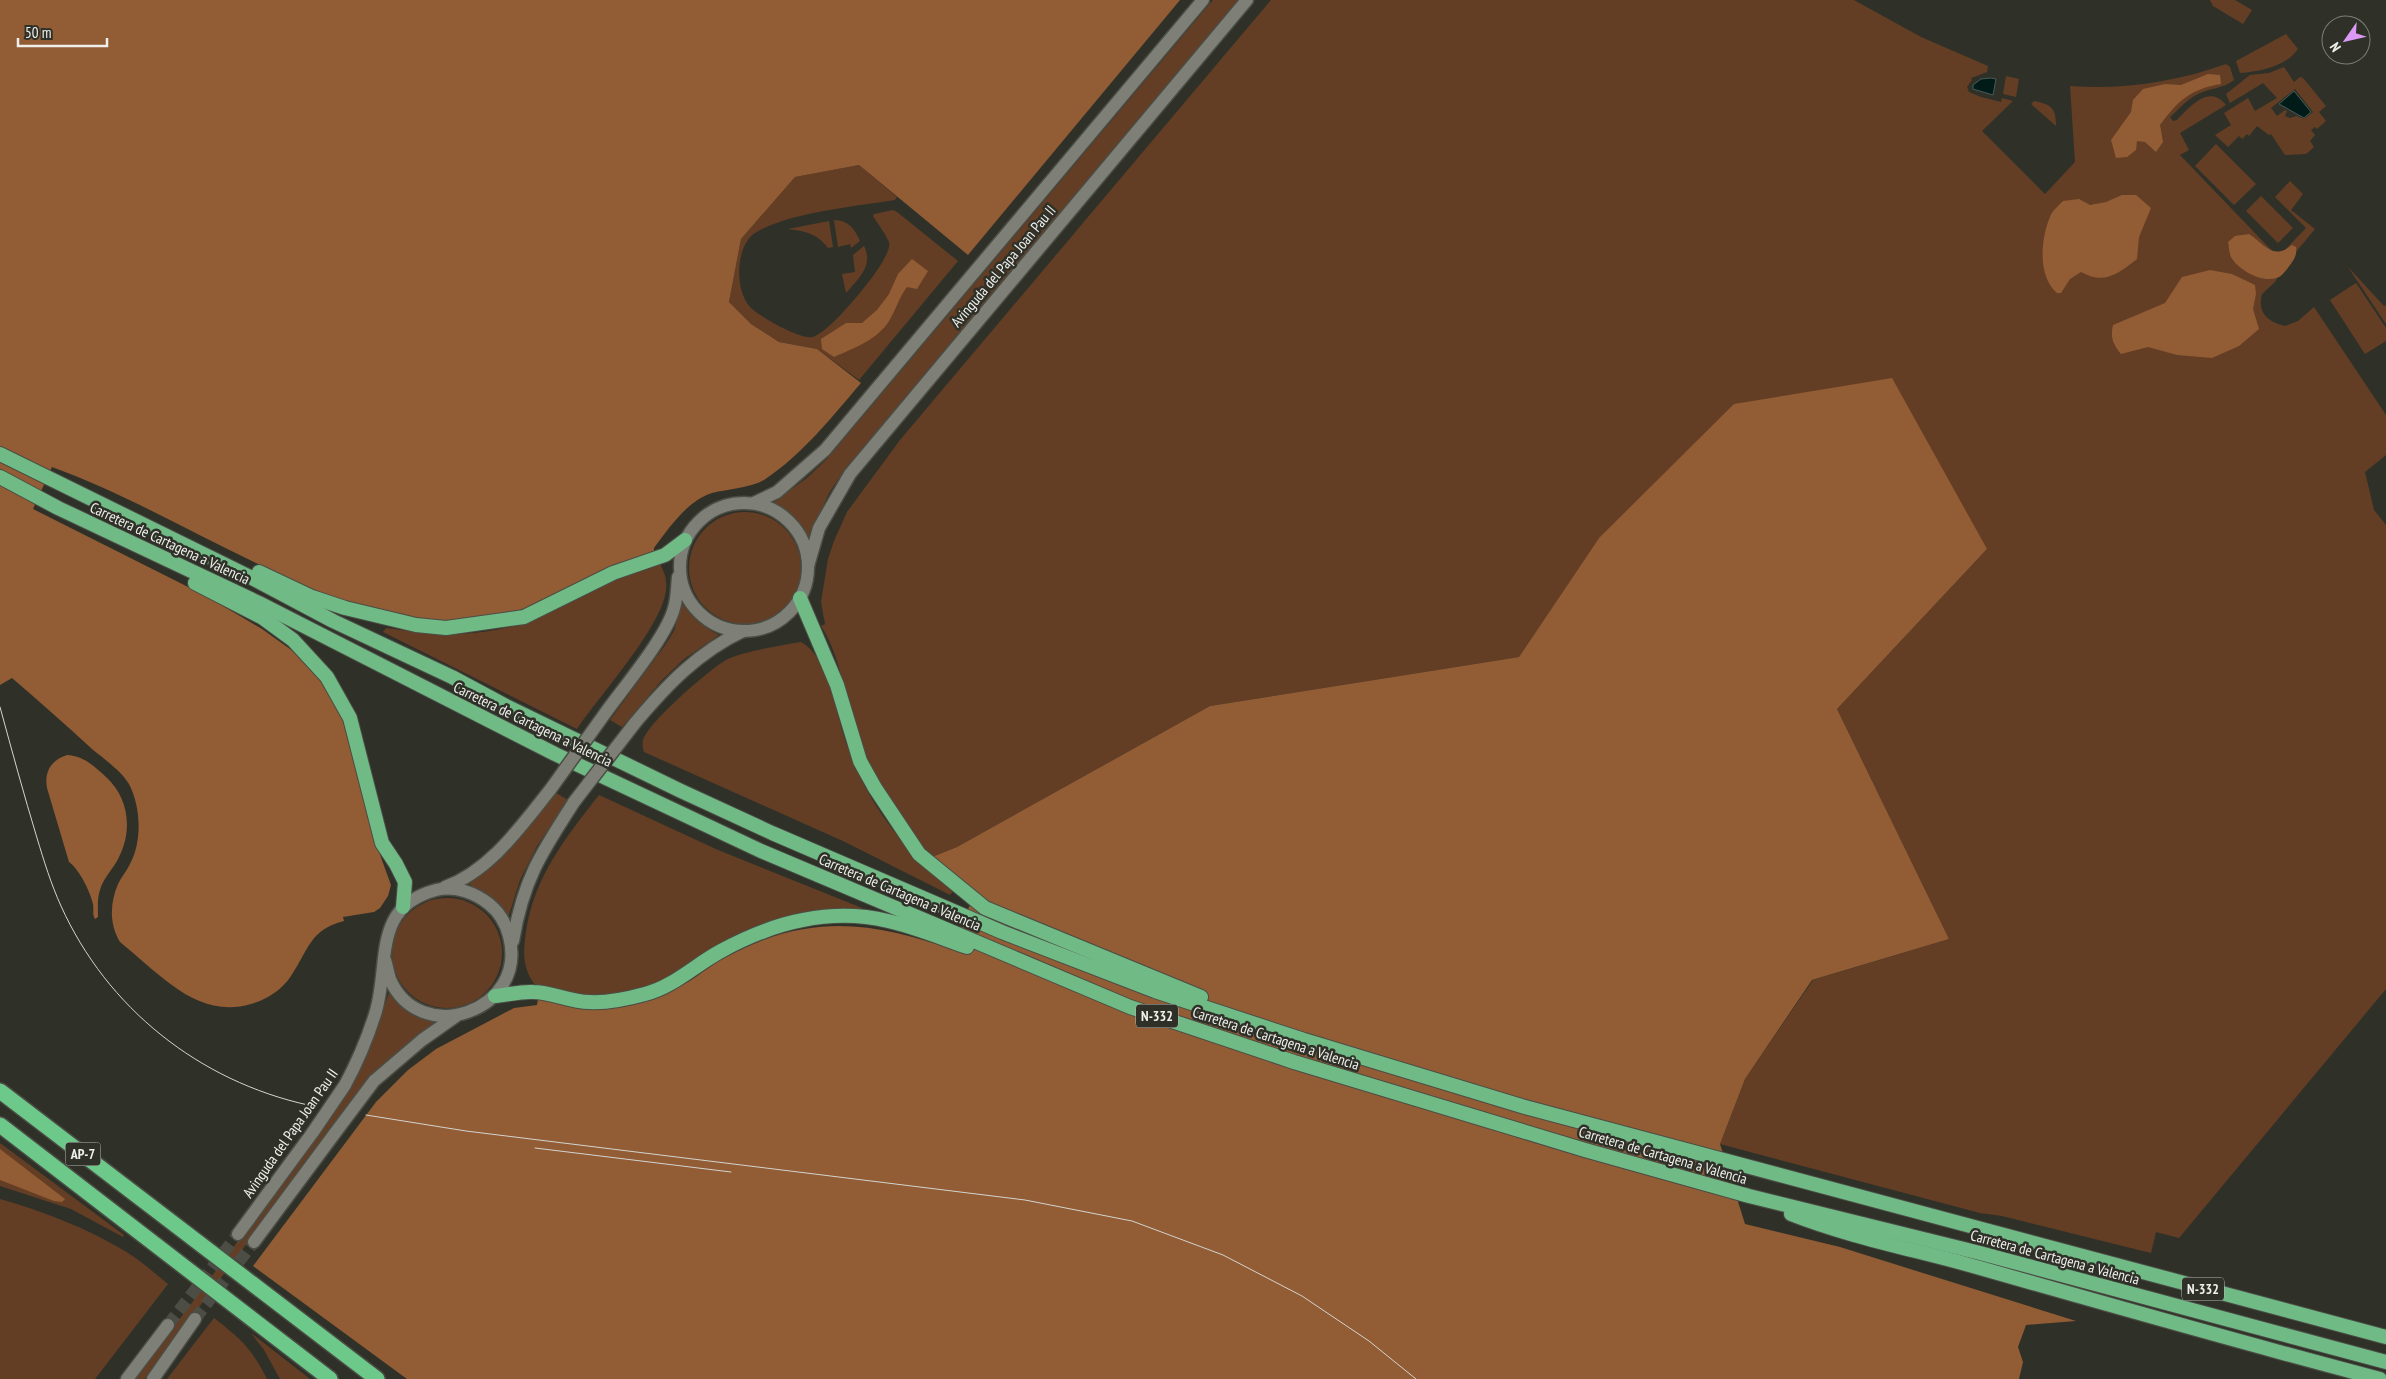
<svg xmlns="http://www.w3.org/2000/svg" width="2386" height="1379" viewBox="0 0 2386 1379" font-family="'PT Sans Narrow',sans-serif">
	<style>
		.green { fill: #643e24; fill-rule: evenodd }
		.forest { fill: #925c35 }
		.water { fill: #001b18; stroke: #485b57 }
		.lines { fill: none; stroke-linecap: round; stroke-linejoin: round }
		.secondary-tunnel { stroke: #4c4e46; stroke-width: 12; stroke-dasharray: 12 6; stroke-linecap: butt }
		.secondary-casing { stroke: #4b4d45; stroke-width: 15 }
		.trunk-casing { stroke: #4b4d45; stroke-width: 16 }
		.motorway-casing { stroke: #4b4d45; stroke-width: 18 }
		.secondary { stroke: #7e8077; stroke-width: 12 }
		.trunk { stroke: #70ba86; stroke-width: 14 }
		.motorway { stroke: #6cc989; stroke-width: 15 }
		.tram { stroke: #d3d4cf; stroke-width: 1 }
		.secondary-bridge-casing { stroke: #4b4d45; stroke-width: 15; stroke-linecap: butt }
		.secondary-bridge { stroke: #7e8077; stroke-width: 12 }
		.labels { text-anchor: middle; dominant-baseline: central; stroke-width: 5; stroke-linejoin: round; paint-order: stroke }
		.shield { fill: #2f3129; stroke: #b5b7b1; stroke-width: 1 }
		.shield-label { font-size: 14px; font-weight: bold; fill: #eff0eb }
		.street-label { font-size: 15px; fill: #eff0eb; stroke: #2f3129 }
	</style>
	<rect width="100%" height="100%" fill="#2f3129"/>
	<g class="green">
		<path d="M1213 0H1238L845 469 829 493 809 538 795 518 773 503 808 477 827 459Z"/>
		<path d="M1271 0H1854L1921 37 1988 66 1987 72 1971 78 1972 80 1967 87 1969 92 1981 97 2001 102 2002 98 2013 101 1982 131 2045 194 2075 162 2070 86C2123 90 2176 82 2226 64L2230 67 2234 80C2222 89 2210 88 2198 94 2187 99 2178 110 2170 117L2173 121 2177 120C2191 106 2209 84 2226 105L2180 133 2189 150 2180 155 2278 257 2306 228 2275 197 2290 181 2303 194 2291 210 2315 229 2285 265 2275 282 2262 294C2257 313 2268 322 2285 326L2298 321 2314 307 2386 415V455L2365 472 2374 510 2386 525V989L2179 1238 2156 1232 2151 1253 2002 1216 1980 1213 1720 1144 1745 1079 1813 980 1949 939 1837 709 1987 549 1599 538 1519 657 1210 706 957 847 932 857C898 821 868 774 854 727 843 692 841 657 821 626L825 624 821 602 828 559 834 541 847 512 900 440Z"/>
		<path d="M2210 0H2235L2252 10 2243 24 2213 6Z"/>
		<path d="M2286 34 2298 49C2285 67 2261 71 2240 73L2236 61Z"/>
		<path d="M2284 67 2294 82 2300 77 2303 78 2326 106 2319 112 2326 121 2317 129 2315 127 2311 130 2315 135 2310 141 2314 147 2306 154 2285 155 2271 134 2269 135 2257 126 2249 136 2247 134 2242 139 2239 136 2228 147 2215 135 2231 125 2224 113 2248 98 2255 111 2277 98 2263 83 2230 103 2226 94 2250 75 2269 73ZM2295 89 2313 112 2304 119 2297 116 2290 118 2285 116 2287 111 2285 110 2277 116 2271 108Z"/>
		<path d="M2006 76 2019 79 2016 97 2003 94Z"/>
		<path d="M2034 101C2051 104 2056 108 2056 126L2031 104Z"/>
		<path d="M2216 144 2256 184 2234 205 2195 166Z"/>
		<path d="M859 165 897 197 895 200C857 206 786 213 755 233 735 246 734 293 752 309 761 317 801 340 813 337 828 332 856 298 867 284 873 277 892 251 889 242 885 233 878 224 873 216L874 214 893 210 897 212 958 261 859 380 817 349 779 342 751 324 729 302 741 239 795 177Z"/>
		<path d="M2261 196 2293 228 2278 243 2246 211Z"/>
		<path d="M834 220C848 220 855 229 860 241L851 248 850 244 838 247Z"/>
		<path d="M829 221 833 247 828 248C817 233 804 231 788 229Z"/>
		<path d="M864 246C874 266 858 279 846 293L842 274 855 272 853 255Z"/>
		<path d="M2348 267 2384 306 2386 305V324Z"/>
		<path d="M2356 283 2386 328V341L2365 354 2330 300Z"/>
		<circle cx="745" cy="568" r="56"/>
		<path d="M660 564C665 573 667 580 666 590 662 627 599 696 577 729L383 632 386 628C427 634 483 639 523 622 553 609 582 590 613 579 629 573 645 572 660 564Z"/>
		<path d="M682 603C692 618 703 627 719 635L684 659 662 680 622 727 610 720 666 644 674 631Z"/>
		<path d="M801 642C831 658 836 719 848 748 853 761 859 775 865 787 887 828 917 861 953 891L950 895 845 842 644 752C643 749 642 744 643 741 646 724 710 669 726 660 740 652 783 645 801 642Z"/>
		<path d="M556 793 568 800 537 846 520 880 508 918 498 902 469 884 497 862Z"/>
		<path d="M599 795 718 850 862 908 861 912 851 911 711 953 649 988 626 995 582 996 536 986C522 969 523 952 526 932 534 877 566 837 599 795Z"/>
		<circle cx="447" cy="953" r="55"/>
		<path d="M389 993C401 1010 417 1019 438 1023L418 1036 375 1073 145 1379H135L337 1108 366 1058Z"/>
		<path d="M0 1143 124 1235 123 1237 71 1209 0 1186Z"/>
		<path d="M0 1199C43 1211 86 1228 125 1251 140 1260 154 1273 168 1284L95 1379H0Z"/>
		<path d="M214 1318C242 1340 251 1348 267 1379H167Z"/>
		<path d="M251 1333 310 1379H280L264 1350Z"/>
	</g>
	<g class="forest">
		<path d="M0 0H1180L968 255 859 165 795 177 741 239 729 302 751 324 779 342 817 349 861 383C831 418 803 454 764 480 750 488 728 489 712 493 687 501 669 528 654 548V554C615 561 589 579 554 597 528 609 499 617 470 620 392 627 323 595 254 562 187 530 121 492 52 467L33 509 206 596 262 629 297 654 324 685 343 716 379 852 391 885 388 896 380 908 374 912 343 917 344 921C310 929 308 951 291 976 282 990 266 1000 251 1004 197 1020 159 973 120 942 109 924 110 903 118 884 121 877 127 871 130 864 142 842 141 809 130 786 123 772 104 759 92 749 66 725 39 701 12 678L0 685Z"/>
		<path d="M2208 74 2220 75 2221 84C2190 89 2178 101 2160 125L2163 142 2156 152 2145 142 2137 141 2136 150 2127 157 2116 158 2111 140 2131 112 2133 100 2143 89 2165 84 2181 85Z"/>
		<path d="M2122 195H2136L2151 208 2139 237 2137 259C2118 274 2104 285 2081 272L2070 279 2061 293H2057C2037 276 2041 238 2050 217 2052 211 2058 206 2063 201L2079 199 2090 205 2106 202Z"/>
		<path d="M2249 234C2265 244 2272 261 2292 245L2296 247C2297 255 2295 258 2290 265 2287 269 2282 277 2276 278 2262 283 2238 270 2231 257 2229 253 2229 246 2228 242L2235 236Z"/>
		<path d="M912 259 928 271 917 289 907 287C899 297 896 310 889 321 877 340 854 348 834 357L822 349 821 339 846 323H862L877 310 889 294 898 274Z"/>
		<path d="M2210 270 2232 274 2255 285 2256 294 2253 309 2259 329 2239 346 2212 358 2177 355 2148 347 2121 354C2113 344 2110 338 2113 325L2165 303 2182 277Z"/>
		<path d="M1892 378 1987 549 1837 709 1949 939 1812 980 1745 1079 1720 1144 1745 1224 1840 1247 2076 1321 2026 1325 2018 1347 2023 1362 2019 1379H407L253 1266 376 1102 408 1070 436 1049 514 1008 537 1005 538 999C565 1004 593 1011 621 1007 644 1004 668 993 688 982 701 974 712 964 726 957 749 945 777 933 804 929 856 920 903 933 952 949L971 902 932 857 957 847 1210 706 1519 657 1599 538 1734 404Z"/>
		<path d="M67 755C84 756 94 766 106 777 130 799 133 833 117 861 111 871 103 879 100 890 97 899 98 908 98 917L95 919C92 914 94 910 93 904 90 891 79 869 69 862L47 788C44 772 51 760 67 755Z"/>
		<path d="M0 1149 65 1199 62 1202 54 1201 0 1180Z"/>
	</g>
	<g class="water">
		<path d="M1991 78 1996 79 1993 95 1973 89V85L1981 79Z"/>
		<path d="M2294 91 2311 112 2304 118 2279 104Z"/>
	</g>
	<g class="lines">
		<g class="secondary-tunnel">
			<path d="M195 1319 254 1242"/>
			<path d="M168 1325 238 1234"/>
		</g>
		<g class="secondary-casing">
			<g id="secondary">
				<path d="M754 503 777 492 825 450 1203 0"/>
				<circle cx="744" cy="567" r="64"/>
				<path d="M808 566 819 528 850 474 1247 0"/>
				<path d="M606 712C624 687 667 636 674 608 677 599 677 587 678 577"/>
				<path d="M635 723C666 686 698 652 743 631"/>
				<path d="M445 887C490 871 521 826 550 790"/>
				<path d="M513 941C523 880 541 853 574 802"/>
				<path d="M374 1081 422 1040 456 1016"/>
				<path d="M345 1085C358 1061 368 1037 376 1011 390 962 372 907 436 890 455 885 475 893 489 904 499 912 506 924 509 936 529 1012 419 1048 390 979 388 973 387 966 385 960"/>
				<path d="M238 1234 313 1132"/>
				<path d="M254 1242 335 1133"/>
				<path d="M127 1379 168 1325"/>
				<path d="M153 1379 195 1319"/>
			</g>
		</g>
		<g class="trunk-casing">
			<g id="trunk">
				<path d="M0 454 250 577 333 621 452 677 506 706 681 791 772 833 1002 932 1155 991 1304 1040 1525 1107 2386 1337"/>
				<path d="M0 477 58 508 259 603 555 754 761 851 1130 1007 1294 1062 1585 1150 1749 1196 1980 1253 2386 1362"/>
				<path d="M259 572 312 597 345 608 416 625 446 628 524 617 613 573 665 555 685 540"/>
				<path d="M195 583 263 618 293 640 327 677 350 718 382 843 396 864 405 882 403 907"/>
				<path d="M800 598 837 685 860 761 875 788 919 854 985 908 1201 997"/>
				<path d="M495 996C508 995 521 991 533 992 552 992 570 1002 589 1002 607 1003 627 999 645 994 673 987 695 965 721 951 772 923 829 907 888 921 915 927 941 938 967 947"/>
				<path d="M1791 1214C1852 1238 1917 1250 1980 1268 2113 1306 2246 1344 2380 1379"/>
			</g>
		</g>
		<g class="motorway-casing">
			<g id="motorway">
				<path d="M0 1091 377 1379"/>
				<path d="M0 1125 330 1379"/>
			</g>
		</g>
		<use href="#secondary" class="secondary"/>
		<use href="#trunk" class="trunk"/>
		<use href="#motorway" class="motorway"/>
		<g class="tram">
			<path d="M0 707C12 751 24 795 37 838 44 861 51 884 61 906 107 1008 199 1081 308 1105"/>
			<path d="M366 1115 466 1131 1025 1200 1132 1221 1223 1255 1302 1296 1369 1341 1416 1379"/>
			<path d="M535 1148 731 1172"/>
		</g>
		<g class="secondary-bridge-casing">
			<g id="secondary-bridge">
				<path d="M550 790 606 712"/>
				<path d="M574 802 635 723"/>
				<path d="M313 1132 345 1085"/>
				<path d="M335 1133 374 1081"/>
			</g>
		</g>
		<use href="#secondary-bridge" class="secondary-bridge"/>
	</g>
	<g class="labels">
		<g class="shield">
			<rect x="1136" y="1004.5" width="42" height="23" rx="4"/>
			<rect x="65.5" y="1142.5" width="35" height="23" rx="4"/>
			<rect x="2182" y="1277.5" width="42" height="23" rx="4"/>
		</g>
		<g class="shield-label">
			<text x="1157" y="1016">N-332</text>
			<text x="83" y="1154">AP-7</text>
			<text x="2203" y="1289">N-332</text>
		</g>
		<g class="street-label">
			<text transform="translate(1003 266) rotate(-50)">Avinguda del Papa Joan Pau II</text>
			<text transform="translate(170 543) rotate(25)">Carretera de Cartagena a Valencia</text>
			<text transform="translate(533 724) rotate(26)">Carretera de Cartagena a Valencia</text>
			<text transform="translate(900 892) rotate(23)">Carretera de Cartagena a Valencia</text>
			<text transform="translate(1276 1038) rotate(18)">Carretera de Cartagena a Valencia</text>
			<text transform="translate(290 1133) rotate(-55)">Avinguda del Papa Joan Pau II</text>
			<text transform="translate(1663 1155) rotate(16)">Carretera de Cartagena a Valencia</text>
			<text transform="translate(2055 1257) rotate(15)">Carretera de Cartagena a Valencia</text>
		</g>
	</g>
	<g transform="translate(2346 40) rotate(236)"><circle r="24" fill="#2f3129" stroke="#7c7d77"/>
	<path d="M0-4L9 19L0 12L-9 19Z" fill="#dc99f4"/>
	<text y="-8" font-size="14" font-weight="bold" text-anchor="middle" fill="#eff0eb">N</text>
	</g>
	<path d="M18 38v8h89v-8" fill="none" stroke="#eff0eb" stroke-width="2.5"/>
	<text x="25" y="38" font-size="15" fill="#eff0eb" stroke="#2f3129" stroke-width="4" paint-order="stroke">50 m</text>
</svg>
